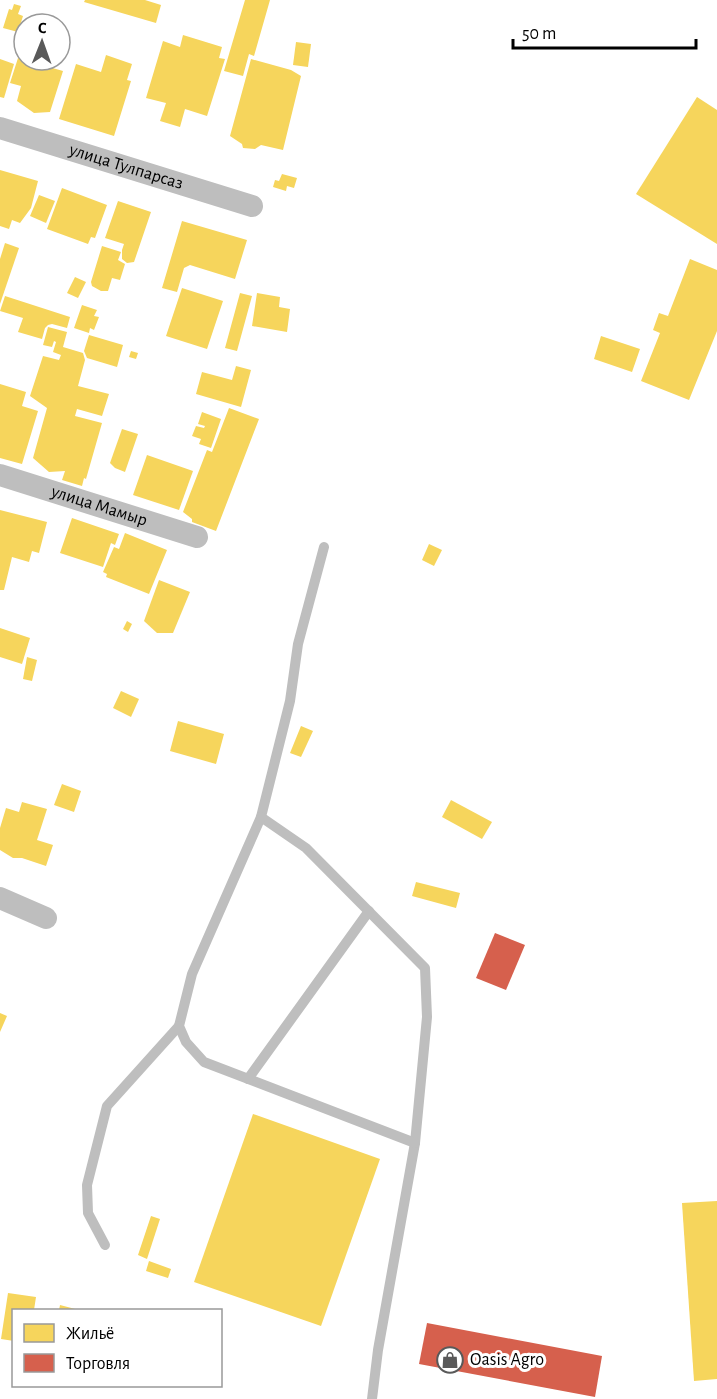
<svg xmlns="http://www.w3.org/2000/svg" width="717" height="1399" viewBox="0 0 717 1399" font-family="'Alegreya Sans',sans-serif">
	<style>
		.homes { fill: #f6d55c }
		.shops { fill: #d6604d }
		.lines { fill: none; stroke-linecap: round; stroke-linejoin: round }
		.service { stroke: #bebebe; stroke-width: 10 }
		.minor { stroke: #bebebe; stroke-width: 22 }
		.labels { text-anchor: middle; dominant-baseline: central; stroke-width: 6; stroke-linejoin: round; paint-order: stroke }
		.street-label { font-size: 18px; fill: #000; stroke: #fff }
		.poi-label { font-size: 18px; fill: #000; stroke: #fff; text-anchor: start }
	</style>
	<rect width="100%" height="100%" fill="#fff"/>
	<g class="homes">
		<path d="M85 0H145L161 5 156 23 84 2Z"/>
		<path d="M245 0H270L254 56 249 54 243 76 224 71Z"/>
		<path d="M14 4 21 6 18 14 23 16 18 32 3 28 9 9 12 10Z"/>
		<path d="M183 35 222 47 219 58 225 59 207 116 185 109 180 127 160 121 166 103 146 98 163 41 180 47Z"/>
		<path d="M296 42 311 44 308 67 293 65Z"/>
		<path d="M106 55 132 64 127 80 131 81 114 136 59 119 76 64 101 72Z"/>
		<path d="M18 58 63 71 50 112 34 113 17 101 21 86 10 83Z"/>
		<path d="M0 59 14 64 4 98 0 97Z"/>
		<path d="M251 59 291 70 301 76 283 150 261 145 255 149 243 148 242 144 230 136Z"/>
		<path d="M697 97 717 110V244L636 194Z"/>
		<path d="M0 170 38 181 31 208 20 223 12 220 9 229 0 226Z"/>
		<path d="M282 174 297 178 294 188 287 186 286 191 273 187 275 180 279 181Z"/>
		<path d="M62 188 107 205 95 238 91 237 88 244 47 229Z"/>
		<path d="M39 195 55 201 46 223 30 216Z"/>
		<path d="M118 201 151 212 134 262 127 263 122 259V250L124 244 105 238Z"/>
		<path d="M182 221 247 240 235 279 190 265 184 268 177 292 162 288Z"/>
		<path d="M5 243 19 248 0 304V259Z"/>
		<path d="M102 246 121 252 118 260 125 264 120 280 112 278 108 291H101L92 286 91 282Z"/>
		<path d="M690 259 717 270V331L689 400 641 381 660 333 653 330 659 313 668 316Z"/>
		<path d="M75 277 86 282 78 298 67 293Z"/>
		<path d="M182 288 223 301 207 349 166 336Z"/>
		<path d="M240 293 252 296 237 351 225 348Z"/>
		<path d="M257 293 280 297 279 307 290 309 287 332 252 326Z"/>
		<path d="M5 296 70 317 67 328 52 324 48 325 45 328 42 339 18 332 23 318 0 311Z"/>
		<path d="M82 305 97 310 94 316 99 317 94 330 90 328 89 333 74 328Z"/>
		<path d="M48 327 67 332 63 347 83 353 85 360 78 386 109 394 102 416 77 409 75 416 102 423 86 479 84 478 82 486 62 480 65 471 49 472 33 458 47 408 30 396 43 356 59 360 61 355 53 352 56 342 54 341 52 347 43 345Z"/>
		<path d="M89 335 123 345 117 367 87 358 84 351Z"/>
		<path d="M601 336 640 349 632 372 594 359Z"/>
		<path d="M131 351 138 353 136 359 129 357Z"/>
		<path d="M236 366 251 370 241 407 196 394 202 372 232 380Z"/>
		<path d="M0 384 26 392 22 406 38 411 22 464 0 458Z"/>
		<path d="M229 408 259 419 216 531 192 522V519L183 512 207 450 212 452Z"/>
		<path d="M202 412 221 419 211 448 199 444 201 439 192 436 196 426 204 428 205 426 198 424Z"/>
		<path d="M122 429 138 434 125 472 115 468 110 463Z"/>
		<path d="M147 455 193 471 179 510 133 495Z"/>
		<path d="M0 510 47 522 39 553 32 551 29 562 12 557 4 590H0Z"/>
		<path d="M72 518 119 534 115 545 111 543 103 567 60 553Z"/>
		<path d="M125 533 167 550 149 594 106 577 107 574 103 572 114 547 119 549Z"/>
		<path d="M429 544 442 550 434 566 422 560Z"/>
		<path d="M159 580 190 592 173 633H157L144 621Z"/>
		<path d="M127 621 132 624 128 632 123 629Z"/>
		<path d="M0 628 30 638 22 664 0 657Z"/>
		<path d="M27 657 37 660 32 681 23 679Z"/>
		<path d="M121 691 139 699 131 717 113 708Z"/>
		<path d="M178 721 224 734 216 764 170 751Z"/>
		<path d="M301 726 313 731 301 757 290 753Z"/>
		<path d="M62 784 81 791 74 812 54 805Z"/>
		<path d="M451 800 492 822 482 839 442 817Z"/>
		<path d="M22 802 47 809 37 840 53 845 46 866 22 858H13L0 850V828L6 808 19 812Z"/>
		<path d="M416 882 460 893 456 908 412 896Z"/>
		<path d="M0 1013 7 1016 0 1032Z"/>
		<path d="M253 1114 380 1159 321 1326 194 1282Z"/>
		<path d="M717 1201V1379L694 1381 682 1203Z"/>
		<path d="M151 1216 160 1219 147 1259 138 1255Z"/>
		<path d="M149 1261 171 1269 168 1278 146 1271Z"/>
		<path d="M8 1293 36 1297 34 1310H14V1341L1 1339Z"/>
		<path d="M60 1305 79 1310H59Z"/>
	</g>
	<g class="shops">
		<path d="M495 933 525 945 506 990 476 978Z"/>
		<path d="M427 1323 602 1356 595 1397 419 1364Z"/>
	</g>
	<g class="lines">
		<g class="service">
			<path d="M324 547 298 644 290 701 261 817 306 848 425 968 427 1017 415 1143 378 1350 372 1399"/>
			<path d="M261 817 192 974 179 1026 186 1042 204 1062 415 1143"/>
			<path d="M248 1079 369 911"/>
			<path d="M105 1245 88 1213 87 1185 107 1106 179 1026"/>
		</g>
		<g class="minor">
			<path id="s1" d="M0 128 252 206"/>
			<path id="s2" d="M0 475 197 537"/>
			<path d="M0 898 46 918"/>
		</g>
	</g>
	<defs>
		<g id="shop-ring" transform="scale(1.35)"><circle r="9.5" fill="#fff" stroke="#595959" stroke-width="1.5"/><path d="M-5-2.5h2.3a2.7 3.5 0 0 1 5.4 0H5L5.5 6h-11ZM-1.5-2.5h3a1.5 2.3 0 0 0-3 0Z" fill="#595959"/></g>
	</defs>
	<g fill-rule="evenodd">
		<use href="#shop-ring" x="450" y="1360"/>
	</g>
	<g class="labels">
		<g class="street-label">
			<text stroke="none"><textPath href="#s1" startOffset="132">улица Тулпарсаз</textPath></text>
			<text stroke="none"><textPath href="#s2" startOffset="104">улица Мамыр</textPath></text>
		</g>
		<g class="poi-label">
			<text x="470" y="1360">Oasis Agro</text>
		</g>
	</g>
	<rect x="12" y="1309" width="210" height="78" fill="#ffffff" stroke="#999999" stroke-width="1.5"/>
	<rect x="24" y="1324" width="30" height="18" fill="#f6d55c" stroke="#999999" stroke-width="1.5"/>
	<text x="66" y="1339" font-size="18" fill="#000000">Жильё</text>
	<rect x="24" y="1354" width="30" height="18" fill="#d6604d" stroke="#999999" stroke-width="1.5"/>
	<text x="66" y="1369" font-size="18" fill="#000000">Торговля</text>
	<g transform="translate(42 42) rotate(1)"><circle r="28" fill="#ffffff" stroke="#999999" stroke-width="1.5"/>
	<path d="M0-4.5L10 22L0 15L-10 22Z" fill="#595959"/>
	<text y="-9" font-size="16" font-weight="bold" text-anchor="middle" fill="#000000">С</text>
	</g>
	<path d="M513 39v9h183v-9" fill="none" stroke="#000000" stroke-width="3"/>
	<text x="522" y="39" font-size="18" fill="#000000" stroke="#ffffff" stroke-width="4.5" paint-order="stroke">50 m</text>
</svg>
